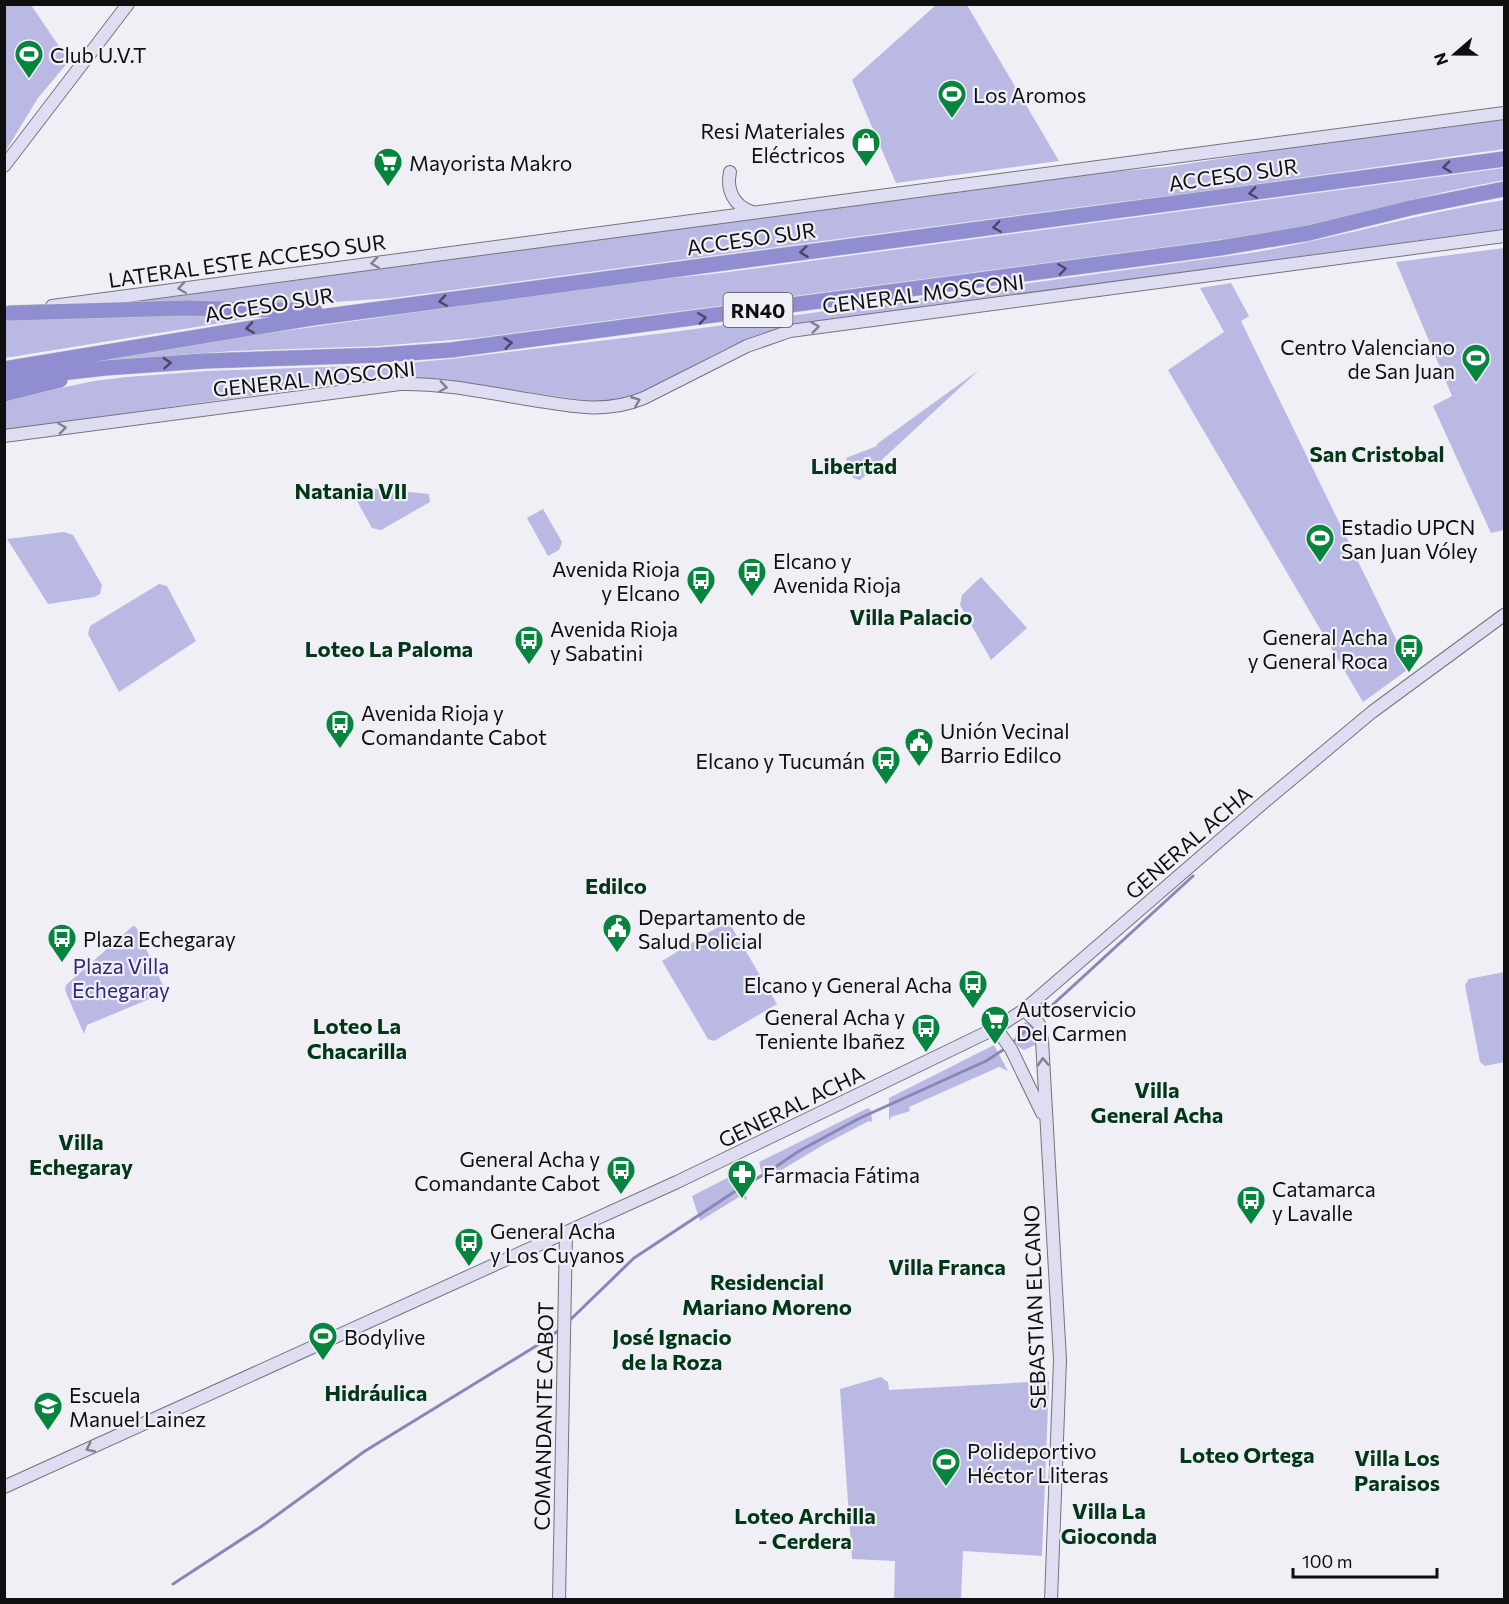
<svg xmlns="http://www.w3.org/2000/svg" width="1509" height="1604" viewBox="0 0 1509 1604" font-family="Commissioner,sans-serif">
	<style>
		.green { fill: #b9b9e4 }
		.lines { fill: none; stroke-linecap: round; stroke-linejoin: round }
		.stream { stroke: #8887b6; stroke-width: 3 }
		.secondary-casing { stroke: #747479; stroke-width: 14 }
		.highway-casing { stroke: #cacaca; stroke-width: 16 }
		.secondary { stroke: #deddf1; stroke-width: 12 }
		.highway { stroke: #908dd1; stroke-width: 15 }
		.oneway { stroke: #494867 }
		.oneway2 { stroke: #81808c }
		.labels { text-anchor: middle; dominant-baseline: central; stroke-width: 4.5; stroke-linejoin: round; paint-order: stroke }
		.shield { fill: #efeff5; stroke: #525255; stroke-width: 1.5 }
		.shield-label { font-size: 20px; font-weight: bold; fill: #0f0f10 }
		.poi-label { font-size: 21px; fill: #0f0f10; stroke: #efeff5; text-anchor: start }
		.street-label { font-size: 21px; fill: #0f0f10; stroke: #efeff5 }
		.park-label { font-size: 21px; fill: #342773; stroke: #efeff5 }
		.neighbourhood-label { font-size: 22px; font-weight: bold; fill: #013716; stroke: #efeff5 }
	</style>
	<rect width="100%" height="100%" fill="#efeff5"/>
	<g class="green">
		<path d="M5 4 31 5 69 61 38 98 5 152Z"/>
		<path d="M936 5H967L1059 161 896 183 852 80Z"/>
		<path d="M1504 120V149L1199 192 1103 204 392 298 292 305 127 303 1089 174 1166 167 1296 147Z"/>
		<path d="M1504 168V180L1444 192 1297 229 1180 245 476 338 379 346 233 351 98 361 185 345 631 282 713 274Z"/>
		<path d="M1504 200V229L791 325C764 331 738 342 713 355 674 375 635 404 589 401L444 380 401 377 335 384 5 430 4 400 94 381 127 377 207 371 383 365 451 359 673 332 1250 253C1336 239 1419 213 1504 200Z"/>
		<path d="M1504 248V530L1491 533 1433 406 1452 396 1396 262Z"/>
		<path d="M1231 283 1249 316 1241 321 1410 668 1363 702 1168 370 1224 332 1200 288Z"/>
		<path d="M93 313 264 316 5 358 4 319Z"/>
		<path d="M979 370 860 480 853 478 846 458 877 446V444Z"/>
		<path d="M358 487 429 494 430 502 381 530 372 528 353 494Z"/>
		<path d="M543 509 562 542 559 550 548 556 527 518Z"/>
		<path d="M64 532 73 535 102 585 100 594 94 597 48 604 7 539Z"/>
		<path d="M981 577 1027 628 991 660 960 605 962 595Z"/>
		<path d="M159 584 167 586 196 641 119 692 88 634 90 626Z"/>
		<path d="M728 921 777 1004 714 1041 708 1039 662 961Z"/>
		<path d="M133 926 136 927 166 992 87 1025 84 1034 65 990 66 985Z"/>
		<path d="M1504 972V1062L1485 1066 1480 1062 1465 985 1469 979Z"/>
		<path d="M1025 1022C1036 1024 1035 1035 1035 1045L1024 1050C1009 1043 1015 1030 1025 1022Z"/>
		<path d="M994 1045 1008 1071 999 1067 909 1107 910 1111 891 1117 889 1121V1098Z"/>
		<path d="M868 1108 871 1110 872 1122 869 1121 823 1145 768 1178 765 1186 759 1162Z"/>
		<path d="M735 1174 738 1175 744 1185 747 1200 739 1197 700 1221 692 1196Z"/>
		<path d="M881 1377 888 1382 889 1390 1049 1381 1042 1556 963 1551 961 1600 894 1599 895 1561 852 1559 840 1389Z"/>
	</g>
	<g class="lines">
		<g class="stream">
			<path d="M1037 1019 1193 876"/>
			<path d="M1011 1044 1033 1024"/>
			<path d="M569 1321 634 1258 734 1192 768 1172 799 1151 858 1119 986 1061 1006 1048"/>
			<path d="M173 1584 262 1526 365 1451 549 1338 560 1329"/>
		</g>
		<g class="secondary-casing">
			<g id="secondary">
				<path d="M4 166 128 4"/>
				<path d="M730 172C726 190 734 206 752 212"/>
				<path d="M52 306 1504 113"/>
				<path d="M4 436 400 384C446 383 493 394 539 401 575 407 608 413 644 398L747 346 790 331 1504 236"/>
				<path d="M1024 1010 1039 1024 1042 1040 1060 1360 1051 1600"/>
				<path d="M996 1028 1011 1049 1042 1113"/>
				<path d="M4 1487 677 1182 996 1028 1024 1010 1263 803 1372 712 1504 615"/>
				<path d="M559 1600 566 1232"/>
			</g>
		</g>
		<g class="highway-casing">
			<g id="highway">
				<path d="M10 313 186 308 315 311"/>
				<path d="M4 369 312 318 1504 159"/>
				<path d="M7 379 105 368 205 361 381 355 451 350 1220 248 1309 233 1410 208 1504 189"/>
				<path d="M4 394 60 380"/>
			</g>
		</g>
		<use href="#secondary" class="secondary"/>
		<use href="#highway" class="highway"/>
	</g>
	<defs><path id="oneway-chevron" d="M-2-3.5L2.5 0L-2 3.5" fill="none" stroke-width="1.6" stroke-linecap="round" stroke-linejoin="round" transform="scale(1.5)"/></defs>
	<g class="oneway">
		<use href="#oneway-chevron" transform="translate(1447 167) rotate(173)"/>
		<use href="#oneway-chevron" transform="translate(1253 193) rotate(172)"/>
		<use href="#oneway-chevron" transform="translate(997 227) rotate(172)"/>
		<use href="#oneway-chevron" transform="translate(804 252) rotate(173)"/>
		<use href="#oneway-chevron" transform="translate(1062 269) rotate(-8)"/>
		<use href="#oneway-chevron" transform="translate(443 301) rotate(172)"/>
		<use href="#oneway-chevron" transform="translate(702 318) rotate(-8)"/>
		<use href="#oneway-chevron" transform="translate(250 328) rotate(171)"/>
		<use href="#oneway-chevron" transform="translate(508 343) rotate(-7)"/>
		<use href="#oneway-chevron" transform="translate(167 363) rotate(-4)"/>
	</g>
	<g class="oneway2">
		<use href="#oneway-chevron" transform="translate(375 263) rotate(172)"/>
		<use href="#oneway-chevron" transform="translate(182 288) rotate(172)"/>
		<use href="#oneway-chevron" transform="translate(815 327) rotate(-7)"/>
		<use href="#oneway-chevron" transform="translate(443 387) rotate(8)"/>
		<use href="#oneway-chevron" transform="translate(636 401) rotate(-22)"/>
		<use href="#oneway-chevron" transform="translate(62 428) rotate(-8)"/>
		<use href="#oneway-chevron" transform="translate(1043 1062) rotate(-93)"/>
		<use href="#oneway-chevron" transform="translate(90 1448) rotate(155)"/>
	</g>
	<defs>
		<g id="stadium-pin" transform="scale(1.5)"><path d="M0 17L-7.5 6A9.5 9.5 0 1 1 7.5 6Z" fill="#07843e" stroke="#efeff5"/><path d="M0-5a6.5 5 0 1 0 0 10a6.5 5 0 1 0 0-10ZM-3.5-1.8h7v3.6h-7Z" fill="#fff"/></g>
		<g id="shop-pin" transform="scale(1.5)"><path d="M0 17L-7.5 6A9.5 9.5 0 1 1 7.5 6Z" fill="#07843e" stroke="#efeff5"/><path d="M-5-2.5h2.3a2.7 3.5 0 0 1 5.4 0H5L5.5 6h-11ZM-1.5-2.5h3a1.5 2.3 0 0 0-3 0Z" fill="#fff"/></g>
		<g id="supermarket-pin" transform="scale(1.5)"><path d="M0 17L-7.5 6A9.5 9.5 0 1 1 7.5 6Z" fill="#07843e" stroke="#efeff5"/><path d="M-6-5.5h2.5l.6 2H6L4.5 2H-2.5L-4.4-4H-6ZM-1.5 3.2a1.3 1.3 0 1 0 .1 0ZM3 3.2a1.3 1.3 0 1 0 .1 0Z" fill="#fff"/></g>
		<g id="bus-pin" transform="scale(1.5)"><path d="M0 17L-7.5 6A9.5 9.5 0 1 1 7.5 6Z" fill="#07843e" stroke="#efeff5"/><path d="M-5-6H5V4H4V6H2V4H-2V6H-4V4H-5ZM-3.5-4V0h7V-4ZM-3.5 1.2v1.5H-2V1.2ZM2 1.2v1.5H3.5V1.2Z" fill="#fff"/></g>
		<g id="civic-pin" transform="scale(1.5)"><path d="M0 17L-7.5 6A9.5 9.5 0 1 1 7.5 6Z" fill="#07843e" stroke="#efeff5"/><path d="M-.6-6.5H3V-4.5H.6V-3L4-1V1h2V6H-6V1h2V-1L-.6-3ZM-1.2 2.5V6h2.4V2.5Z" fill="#fff"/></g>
		<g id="pharmacy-pin" transform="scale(1.5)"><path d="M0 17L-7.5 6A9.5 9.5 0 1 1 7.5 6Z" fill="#07843e" stroke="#efeff5"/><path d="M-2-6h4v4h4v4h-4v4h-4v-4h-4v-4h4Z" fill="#fff"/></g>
		<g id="school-pin" transform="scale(1.5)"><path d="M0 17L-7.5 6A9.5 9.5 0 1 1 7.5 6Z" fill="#07843e" stroke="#efeff5"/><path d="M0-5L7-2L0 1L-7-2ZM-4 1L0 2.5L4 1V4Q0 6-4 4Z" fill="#fff"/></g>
	</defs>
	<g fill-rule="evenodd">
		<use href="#stadium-pin" x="29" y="54"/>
		<use href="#stadium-pin" x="952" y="94"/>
		<use href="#shop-pin" x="866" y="142"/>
		<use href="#supermarket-pin" x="388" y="162"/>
		<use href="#stadium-pin" x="1476" y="358"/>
		<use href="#stadium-pin" x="1320" y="538"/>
		<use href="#bus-pin" x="752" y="572"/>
		<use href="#bus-pin" x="701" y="580"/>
		<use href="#bus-pin" x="529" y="640"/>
		<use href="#bus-pin" x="1409" y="648"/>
		<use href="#bus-pin" x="340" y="724"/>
		<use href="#civic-pin" x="919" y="742"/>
		<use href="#bus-pin" x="886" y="760"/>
		<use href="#civic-pin" x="617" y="928"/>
		<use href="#bus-pin" x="62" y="938"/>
		<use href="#bus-pin" x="973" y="984"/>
		<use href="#supermarket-pin" x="995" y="1020"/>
		<use href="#bus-pin" x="926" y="1028"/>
		<use href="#bus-pin" x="621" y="1170"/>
		<use href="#pharmacy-pin" x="742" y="1174"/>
		<use href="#bus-pin" x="1251" y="1200"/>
		<use href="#bus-pin" x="469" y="1242"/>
		<use href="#stadium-pin" x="323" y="1336"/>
		<use href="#school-pin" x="48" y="1406"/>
		<use href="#stadium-pin" x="946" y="1462"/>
	</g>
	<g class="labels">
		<rect class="shield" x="723.5" y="293" width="69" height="34" rx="4.5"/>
		<g class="shield-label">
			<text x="758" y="310">RN40</text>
		</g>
		<g class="poi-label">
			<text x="50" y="54">Club U.V.T</text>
			<text x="973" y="94">Los Aromos</text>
			<text x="845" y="130" text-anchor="end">Resi Materiales<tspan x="845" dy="24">Eléctricos</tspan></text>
			<text x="409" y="162">Mayorista Makro</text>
			<text x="1455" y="346" text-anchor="end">Centro Valenciano<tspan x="1455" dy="24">de San Juan</tspan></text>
			<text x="1341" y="526">Estadio UPCN<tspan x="1341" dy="24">San Juan Vóley</tspan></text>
			<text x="773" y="560">Elcano y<tspan x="773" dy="24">Avenida Rioja</tspan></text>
			<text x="680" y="568" text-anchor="end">Avenida Rioja<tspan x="680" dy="24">y Elcano</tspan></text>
			<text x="550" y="628">Avenida Rioja<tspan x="550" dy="24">y Sabatini</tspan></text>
			<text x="1388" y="636" text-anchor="end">General Acha<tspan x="1388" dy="24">y General Roca</tspan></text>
			<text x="361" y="712">Avenida Rioja y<tspan x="361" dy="24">Comandante Cabot</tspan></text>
			<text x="940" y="730">Unión Vecinal<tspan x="940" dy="24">Barrio Edilco</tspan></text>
			<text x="865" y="760" text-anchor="end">Elcano y Tucumán</text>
			<text x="638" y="916">Departamento de<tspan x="638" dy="24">Salud Policial</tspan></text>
			<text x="83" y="938">Plaza Echegaray</text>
			<text x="952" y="984" text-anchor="end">Elcano y General Acha</text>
			<text x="1016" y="1008">Autoservicio<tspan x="1016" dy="24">Del Carmen</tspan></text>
			<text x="905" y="1016" text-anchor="end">General Acha y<tspan x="905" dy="24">Teniente Ibañez</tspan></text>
			<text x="600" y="1158" text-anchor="end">General Acha y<tspan x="600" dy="24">Comandante Cabot</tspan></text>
			<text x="763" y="1174">Farmacia Fátima</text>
			<text x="1272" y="1188">Catamarca<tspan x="1272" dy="24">y Lavalle</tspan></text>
			<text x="490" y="1230">General Acha<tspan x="490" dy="24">y Los Cuyanos</tspan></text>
			<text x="344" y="1336">Bodylive</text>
			<text x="69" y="1394">Escuela<tspan x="69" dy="24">Manuel Lainez</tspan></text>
			<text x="967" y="1450">Polideportivo<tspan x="967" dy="24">Héctor Lliteras</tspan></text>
		</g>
		<g class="street-label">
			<text transform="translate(1233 174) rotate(-8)">ACCESO SUR</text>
			<text transform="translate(751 238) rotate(-8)">ACCESO SUR</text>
			<text transform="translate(247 260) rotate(-8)">LATERAL ESTE ACCESO SUR</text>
			<text transform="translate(923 293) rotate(-7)">GENERAL MOSCONI</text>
			<text transform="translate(269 304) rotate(-9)">ACCESO SUR</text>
			<text transform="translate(314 378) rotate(-6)">GENERAL MOSCONI</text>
			<text transform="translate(1188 842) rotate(-41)">GENERAL ACHA</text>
			<text transform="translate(791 1106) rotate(-26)">GENERAL ACHA</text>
			<text transform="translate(1034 1307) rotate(-92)">SEBASTIAN ELCANO</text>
			<text transform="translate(543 1416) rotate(-89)">COMANDANTE CABOT</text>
		</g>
		<g class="park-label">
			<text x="121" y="965">Plaza Villa<tspan x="121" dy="24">Echegaray</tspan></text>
		</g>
		<g class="neighbourhood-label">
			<text x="1377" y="453">San Cristobal</text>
			<text x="854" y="465">Libertad</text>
			<text x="351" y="490">Natania VII</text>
			<text x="911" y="616">Villa Palacio</text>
			<text x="389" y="648">Loteo La Paloma</text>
			<text x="616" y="885">Edilco</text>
			<text x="357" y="1025">Loteo La<tspan x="357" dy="25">Chacarilla</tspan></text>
			<text x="1157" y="1089">Villa<tspan x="1157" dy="25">General Acha</tspan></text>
			<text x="81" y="1141">Villa<tspan x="81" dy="25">Echegaray</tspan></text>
			<text x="947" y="1266">Villa Franca</text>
			<text x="767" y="1281">Residencial<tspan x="767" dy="25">Mariano Moreno</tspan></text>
			<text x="672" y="1336">José Ignacio<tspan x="672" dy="25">de la Roza</tspan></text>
			<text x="376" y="1392">Hidráulica</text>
			<text x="1247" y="1454">Loteo Ortega</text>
			<text x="1397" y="1457">Villa Los<tspan x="1397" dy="25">Paraisos</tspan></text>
			<text x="1109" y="1510">Villa La<tspan x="1109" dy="25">Gioconda</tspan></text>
			<text x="805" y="1515">Loteo Archilla<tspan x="805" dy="25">- Cerdera</tspan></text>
		</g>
	</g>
	<rect width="1509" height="1604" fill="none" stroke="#0f0f10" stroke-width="12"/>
	<g transform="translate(1455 54) rotate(250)" stroke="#efeff5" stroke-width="4.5" paint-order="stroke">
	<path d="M0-4.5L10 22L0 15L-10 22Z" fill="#0f0f10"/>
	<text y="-9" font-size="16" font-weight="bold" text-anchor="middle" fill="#0f0f10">N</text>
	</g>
	<path d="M1293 1568v9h144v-9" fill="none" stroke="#0f0f10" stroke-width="3"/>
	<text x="1302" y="1568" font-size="18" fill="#0f0f10" stroke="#efeff5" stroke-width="4.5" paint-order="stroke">100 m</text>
</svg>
